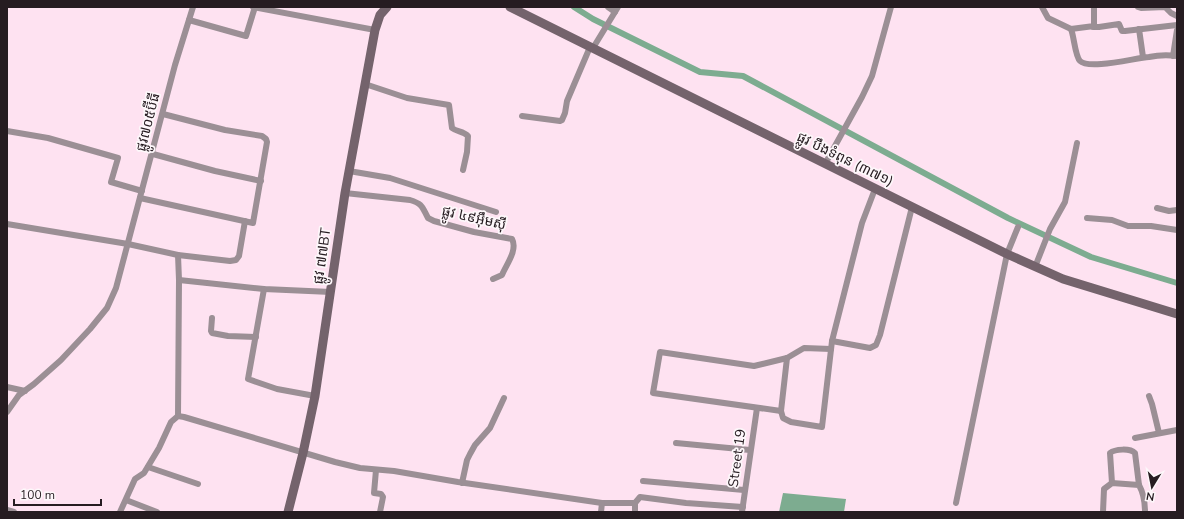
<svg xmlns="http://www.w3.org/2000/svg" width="1184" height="519" viewBox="0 0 1184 519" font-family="'Nunito Sans','Noto Sans Khmer',sans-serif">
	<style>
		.water { fill: #7dac90 }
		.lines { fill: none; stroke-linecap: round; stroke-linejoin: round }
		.canal { stroke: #7dac90; stroke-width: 6 }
		.street { stroke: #9b8f95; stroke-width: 6 }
		.secondary { stroke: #74636c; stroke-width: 9 }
		.labels { text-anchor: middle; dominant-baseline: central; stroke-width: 3.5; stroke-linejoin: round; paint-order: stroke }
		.street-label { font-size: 14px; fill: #261c21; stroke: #fdf7fa }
	</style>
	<rect width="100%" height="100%" fill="#fee2f1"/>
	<path class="water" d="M783 493 846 499 844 512H779Z"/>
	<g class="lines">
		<path class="canal" d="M574 7 593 19 700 72 743 76 1008 218 1091 257 1177 283"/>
		<g class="street">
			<path d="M253 7 375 30"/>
			<path d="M608 7 615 12"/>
			<path d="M1042 7 1048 18 1071 29C1074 36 1075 56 1080 61 1089 70 1135 58 1149 57 1159 55 1168 55 1177 56"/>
			<path d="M1138 7 1141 8 1165 7 1171 13 1177 16"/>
			<path d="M189 20 246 36 255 7"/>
			<path d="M1093 27H1099L1119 24 1122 31H1125L1177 25"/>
			<path d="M1071 29 1094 26V7"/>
			<path d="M1139 29 1143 57"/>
			<path d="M593 48 618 7"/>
			<path d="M1173 56 1177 30"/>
			<path d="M365 84 407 98 449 105 452 128C457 132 463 131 468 136L467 152 463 170"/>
			<path d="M522 116 560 121 562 120 565 113 567 101 590 47"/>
			<path d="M7 131 48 138 118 158 111 182 142 191"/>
			<path d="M153 154 215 171 261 181"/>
			<path d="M825 164 862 97 872 76 891 7"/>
			<path d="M349 171 390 178 496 212"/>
			<path d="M345 193 410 200C423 204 422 207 428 218L434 221 474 232 512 239C518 250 506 265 502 275L493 279"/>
			<path d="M140 198 253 223 267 142 266 139 262 136 225 130 163 114"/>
			<path d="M1157 208 1169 211 1177 210"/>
			<path d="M1087 218 1112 220 1128 226H1151L1177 230"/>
			<path d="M7 224 128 244 178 255 179 280 178 416"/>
			<path d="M178 255 230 261 236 260 239 256 245 221"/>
			<path d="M1035 267 1050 229 1065 202 1077 143"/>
			<path d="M179 280 264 289 331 292"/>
			<path d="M264 289 248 379 277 389 315 396"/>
			<path d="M212 318 211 331 212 333 228 336 256 337"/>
			<path d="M832 341 870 348 876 345 880 335 912 207"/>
			<path d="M787 358 781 411 783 418 791 422 822 427 832 341 862 223 875 189"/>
			<path d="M7 387 25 391"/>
			<path d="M1149 396 1152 404 1159 433"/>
			<path d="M781 411 653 393 660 352 754 366 787 358 804 348 831 349"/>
			<path d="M7 412 19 395 34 384 61 360 90 329 107 308 116 288 175 65 193 7"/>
			<path d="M1135 438 1177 430"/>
			<path d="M676 443 750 450"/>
			<path d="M148 467 198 484"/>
			<path d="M376 470 374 493 381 494 383 497 380 512"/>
			<path d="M643 481 744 490"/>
			<path d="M462 483 467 460 470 454 475 445 490 428 504 398"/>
			<path d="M1112 483 1110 453C1115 449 1130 448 1135 453L1139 485"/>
			<path d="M126 500 157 512"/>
			<path d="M956 503 1007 254 1018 227"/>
			<path d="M7 510 14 512"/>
			<path d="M120 512 135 479 144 473 159 448 171 422 178 416 184 417 335 462 360 468 394 471 458 482 602 503H635"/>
			<path d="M601 512 602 503"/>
			<path d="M635 512V503L640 497 686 503 743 507"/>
			<path d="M742 512 757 408"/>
			<path d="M1103 512 1104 489 1112 483 1139 485C1144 494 1145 502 1145 512"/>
		</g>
		<g class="secondary">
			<path d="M510 7 1007 254 1063 279 1177 314"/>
			<path d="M288 512 303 453 315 396 345 193 375 30 380 15 387 7"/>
		</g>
	</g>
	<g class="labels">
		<g class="street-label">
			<text transform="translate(148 122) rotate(-76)">ផ្លូវ៧០៥ប៊ីធី</text>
			<text transform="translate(845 159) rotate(26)">ផ្លូវ បឹងទំពុន (៣៧១)</text>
			<text transform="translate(474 218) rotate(13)">ផ្លូវ ៤៩អ៊ឹមស៊ី</text>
			<text transform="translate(322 256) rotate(-82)">ផ្លូវ ៧៧BT</text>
			<text transform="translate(737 458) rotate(-82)">Street 19</text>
		</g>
	</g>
	<rect width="1184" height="519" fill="none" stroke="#261c21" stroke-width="16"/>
	<g transform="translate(1152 487) rotate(190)" stroke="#fdf7fa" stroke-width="3" paint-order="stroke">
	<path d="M0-3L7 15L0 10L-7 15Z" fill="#261c21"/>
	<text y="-6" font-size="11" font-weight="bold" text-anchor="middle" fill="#261c21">N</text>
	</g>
	<path d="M14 499v6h87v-6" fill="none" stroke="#261c21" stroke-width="2"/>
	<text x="20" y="499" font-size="12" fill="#261c21" stroke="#fdf7fa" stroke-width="3" paint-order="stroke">100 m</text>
</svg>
